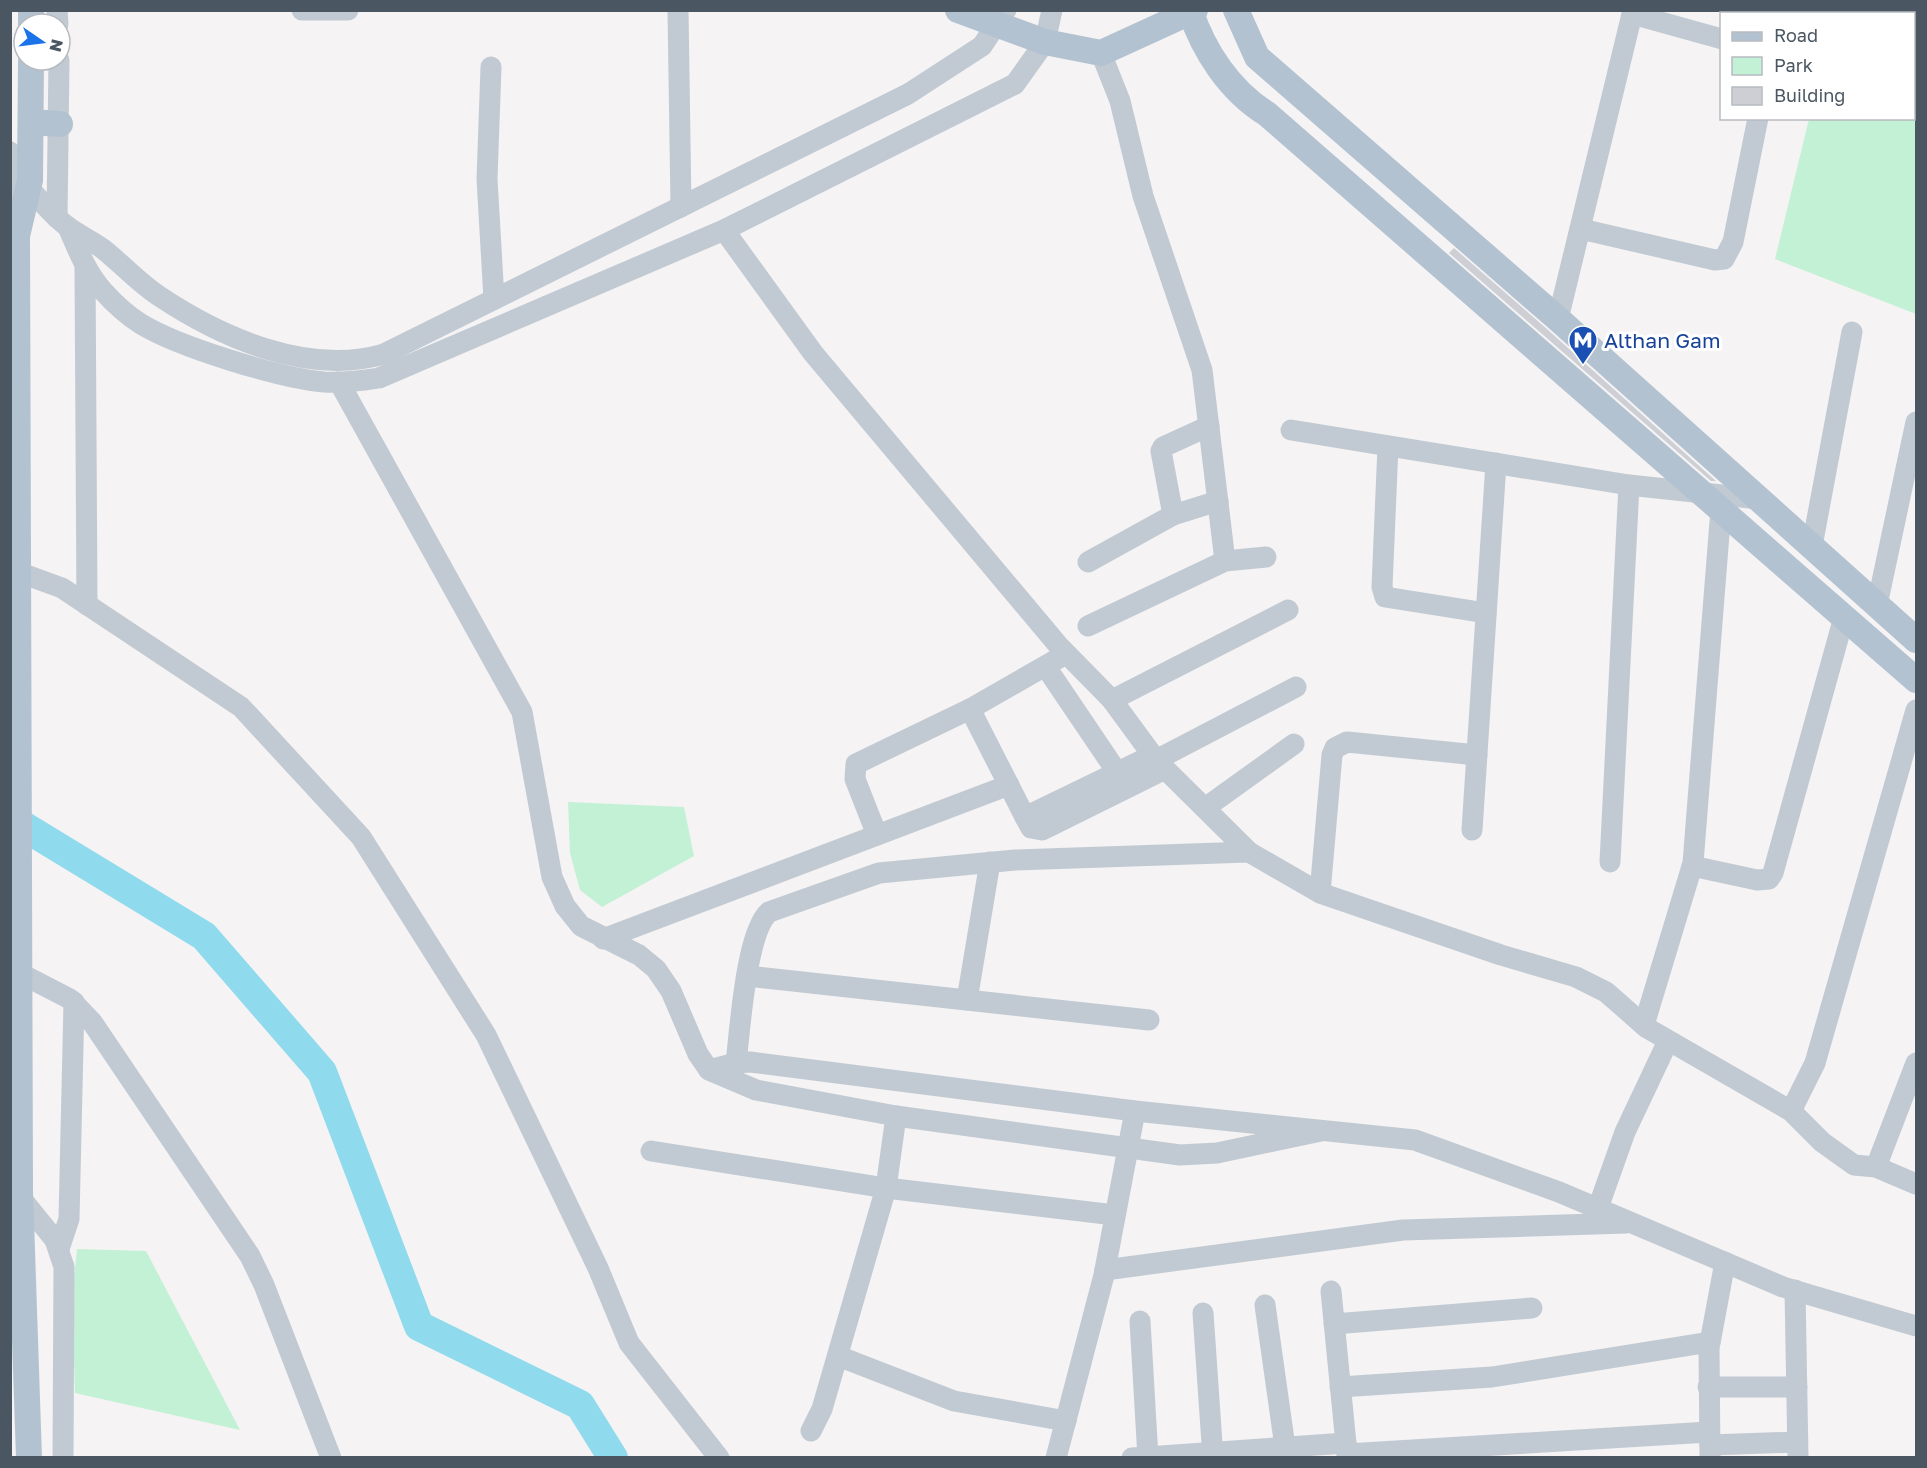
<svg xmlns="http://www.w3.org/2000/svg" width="1927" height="1468" viewBox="0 0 1927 1468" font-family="'Golos Text',sans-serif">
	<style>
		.green { fill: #c3f1d5 }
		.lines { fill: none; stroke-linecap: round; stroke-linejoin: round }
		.river { stroke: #90daee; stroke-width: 30 }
		.building { fill: #cdcfd5 }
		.minor { stroke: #c1cad2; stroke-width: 21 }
		.major { stroke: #b3c2d1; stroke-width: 26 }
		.major-bridge { stroke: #b3c2d1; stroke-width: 26 }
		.labels { text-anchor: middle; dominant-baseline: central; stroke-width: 6; stroke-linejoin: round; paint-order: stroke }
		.transit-label { font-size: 21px; fill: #164399; stroke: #fff; text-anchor: start }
	</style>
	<rect width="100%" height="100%" fill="#f5f3f3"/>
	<g class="green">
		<path d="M1834 11H1916V314L1775 259 1809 119 1914 118V14L1834 13Z"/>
		<path d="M568 802 684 807 694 856 602 907 580 890 570 853Z"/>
		<path d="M77 1249 146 1251 240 1430 75 1393 72 1298Z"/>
	</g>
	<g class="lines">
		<path class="river" d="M10 818 204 936 322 1072 419 1326 580 1405 613 1458"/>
	</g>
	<path class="building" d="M1454 248 1548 330 1716 481H1711L1449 253Z"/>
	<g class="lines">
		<g class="minor">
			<path d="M57 10 58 24"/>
			<path d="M302 10H348"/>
			<path d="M678 10 681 207"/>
			<path d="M1632 14 1722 39"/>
			<path d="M1101 53 1120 101 1143 196 1202 370 1225 561"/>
			<path d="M491 67 487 179 494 299"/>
			<path d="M10 152 16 223"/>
			<path d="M29 188C41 201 53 216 68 227 79 235 92 241 103 249 122 264 139 283 159 296 222 338 308 376 384 354L908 94 982 46 1006 10"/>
			<path d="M57 218 59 60"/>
			<path d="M68 227C78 250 86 272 103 291 113 302 128 316 141 324 179 347 279 378 324 382 342 383 360 381 379 378L724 230 1015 84 1045 42 1052 10"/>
			<path d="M1581 229 1715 260 1724 259 1733 242 1758 118"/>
			<path d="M724 230 813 353 1058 645 1112 700 1156 760 1249 852 1320 893 1501 955 1576 977 1606 992 1647 1028 1791 1111 1822 1142 1854 1165 1876 1167 1916 1184"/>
			<path d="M85 267 87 605"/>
			<path d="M1558 319 1633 10"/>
			<path d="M339 382 522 712 552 877 565 906 581 926 639 955 656 969 671 991 698 1054 709 1070 756 1090 896 1116 1180 1155 1217 1153 1321 1131"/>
			<path d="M1291 430 1629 485 1759 499"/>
			<path d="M1388 446 1382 587 1385 597 1486 613"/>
			<path d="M1173 515 1161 451 1163 447 1209 426"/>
			<path d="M1812 546 1852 332"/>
			<path d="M1088 562 1173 515 1218 501"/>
			<path d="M10 569 62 588 241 707 361 837 486 1035 598 1268 629 1343 719 1458"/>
			<path d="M1877 605 1916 422"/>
			<path d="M1088 626 1225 561 1266 557"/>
			<path d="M1046 667 1125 784"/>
			<path d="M1112 700 1288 610"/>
			<path d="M970 709 1025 817"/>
			<path d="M1153 755 1025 817 1031 828 1042 830 1165 769"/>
			<path d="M1156 760 1296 687"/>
			<path d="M1205 808 1294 744"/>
			<path d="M1472 830 1496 463"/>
			<path d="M877 835 855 779 856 764 970 709 1066 654"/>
			<path d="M1610 862 1629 485"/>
			<path d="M1692 866 1757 880 1769 879 1773 873 1844 617"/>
			<path d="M1320 893 1332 755 1335 748 1347 742 1477 755"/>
			<path d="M603 939 1009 785"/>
			<path d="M10 968 70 999 92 1022 250 1256 264 1285 331 1458"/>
			<path d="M747 976 1149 1020"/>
			<path d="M967 1000 990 862"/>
			<path d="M1644 1025 1693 863 1721 509"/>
			<path d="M736 1063C740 1030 746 932 769 912L879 873 1015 860 1249 852"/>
			<path d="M709 1070 736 1063 750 1062 1135 1111 1415 1140 1559 1192 1783 1287 1916 1326"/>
			<path d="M1791 1111 1815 1063 1916 710"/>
			<path d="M651 1151 886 1188 1115 1215"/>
			<path d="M1876 1167 1916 1063"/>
			<path d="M21 1198 55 1240 64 1267 63 1458"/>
			<path d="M1598 1208 1625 1132 1668 1041"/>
			<path d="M59 1249 69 1219 74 1002"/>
			<path d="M1105 1270 1403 1230 1626 1223"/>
			<path d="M1795 1290 1798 1458"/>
			<path d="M1331 1291 1347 1454"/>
			<path d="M1265 1305 1285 1447"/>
			<path d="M1203 1313 1213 1458"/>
			<path d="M1140 1321 1148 1458"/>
			<path d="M1334 1324 1532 1308"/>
			<path d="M838 1356 954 1401 1066 1421"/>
			<path d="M1340 1387 1492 1377 1710 1342"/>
			<path d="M1708 1387H1797"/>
			<path d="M811 1431 822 1409 886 1188 896 1116"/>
			<path d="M1710 1445 1797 1442"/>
			<path d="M1347 1454 1709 1432"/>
			<path d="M1056 1458 1104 1275 1135 1111"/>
			<path d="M1132 1458 1346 1443"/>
			<path d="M1710 1458 1709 1348 1725 1262"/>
		</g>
		<g class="major">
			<path d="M31 10V24"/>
			<path d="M958 10 1045 42 1101 53 1195 10"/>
			<path d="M1190 10C1204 52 1230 91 1267 114L1916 680"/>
			<path d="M1236 10 1257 57 1558 319 1916 640"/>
			<path d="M31 122 60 124"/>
			<path d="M17 236 30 180 31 60"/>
			<path d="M20 1191 29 1458"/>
		</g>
		<path class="major-bridge" d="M17 236 20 1191"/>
	</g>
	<defs>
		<g id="metro-pin" transform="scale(1.5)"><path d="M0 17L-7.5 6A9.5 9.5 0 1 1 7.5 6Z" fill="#1a4fb4" stroke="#fff"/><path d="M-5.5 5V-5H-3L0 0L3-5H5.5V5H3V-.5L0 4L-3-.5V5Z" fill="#fff"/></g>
	</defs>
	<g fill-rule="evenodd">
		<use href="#metro-pin" x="1583" y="340"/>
	</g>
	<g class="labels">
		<g class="transit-label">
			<text x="1604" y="340">Althan Gam</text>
		</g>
	</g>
	<rect width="1927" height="1468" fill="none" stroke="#4a5661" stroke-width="24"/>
	<rect x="1720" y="12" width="195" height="108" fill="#ffffff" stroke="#b7bbc0" stroke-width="1.5"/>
	<rect x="1732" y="32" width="30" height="9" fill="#b3c2d1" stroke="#b7bbc0" stroke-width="1.5"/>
	<text x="1774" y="42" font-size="18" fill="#4a5661">Road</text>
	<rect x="1732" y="57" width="30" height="18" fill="#c3f1d5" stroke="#b7bbc0" stroke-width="1.5"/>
	<text x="1774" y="72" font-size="18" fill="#4a5661">Park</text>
	<rect x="1732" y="87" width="30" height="18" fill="#cdcfd5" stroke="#b7bbc0" stroke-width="1.5"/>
	<text x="1774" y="102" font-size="18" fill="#4a5661">Building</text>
	<g transform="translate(42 42) rotate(104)"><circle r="28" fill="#ffffff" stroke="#b7bbc0" stroke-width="1.5"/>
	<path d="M0-4.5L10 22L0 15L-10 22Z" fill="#1a73e8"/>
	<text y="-9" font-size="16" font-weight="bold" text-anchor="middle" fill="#4a5661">N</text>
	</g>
</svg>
